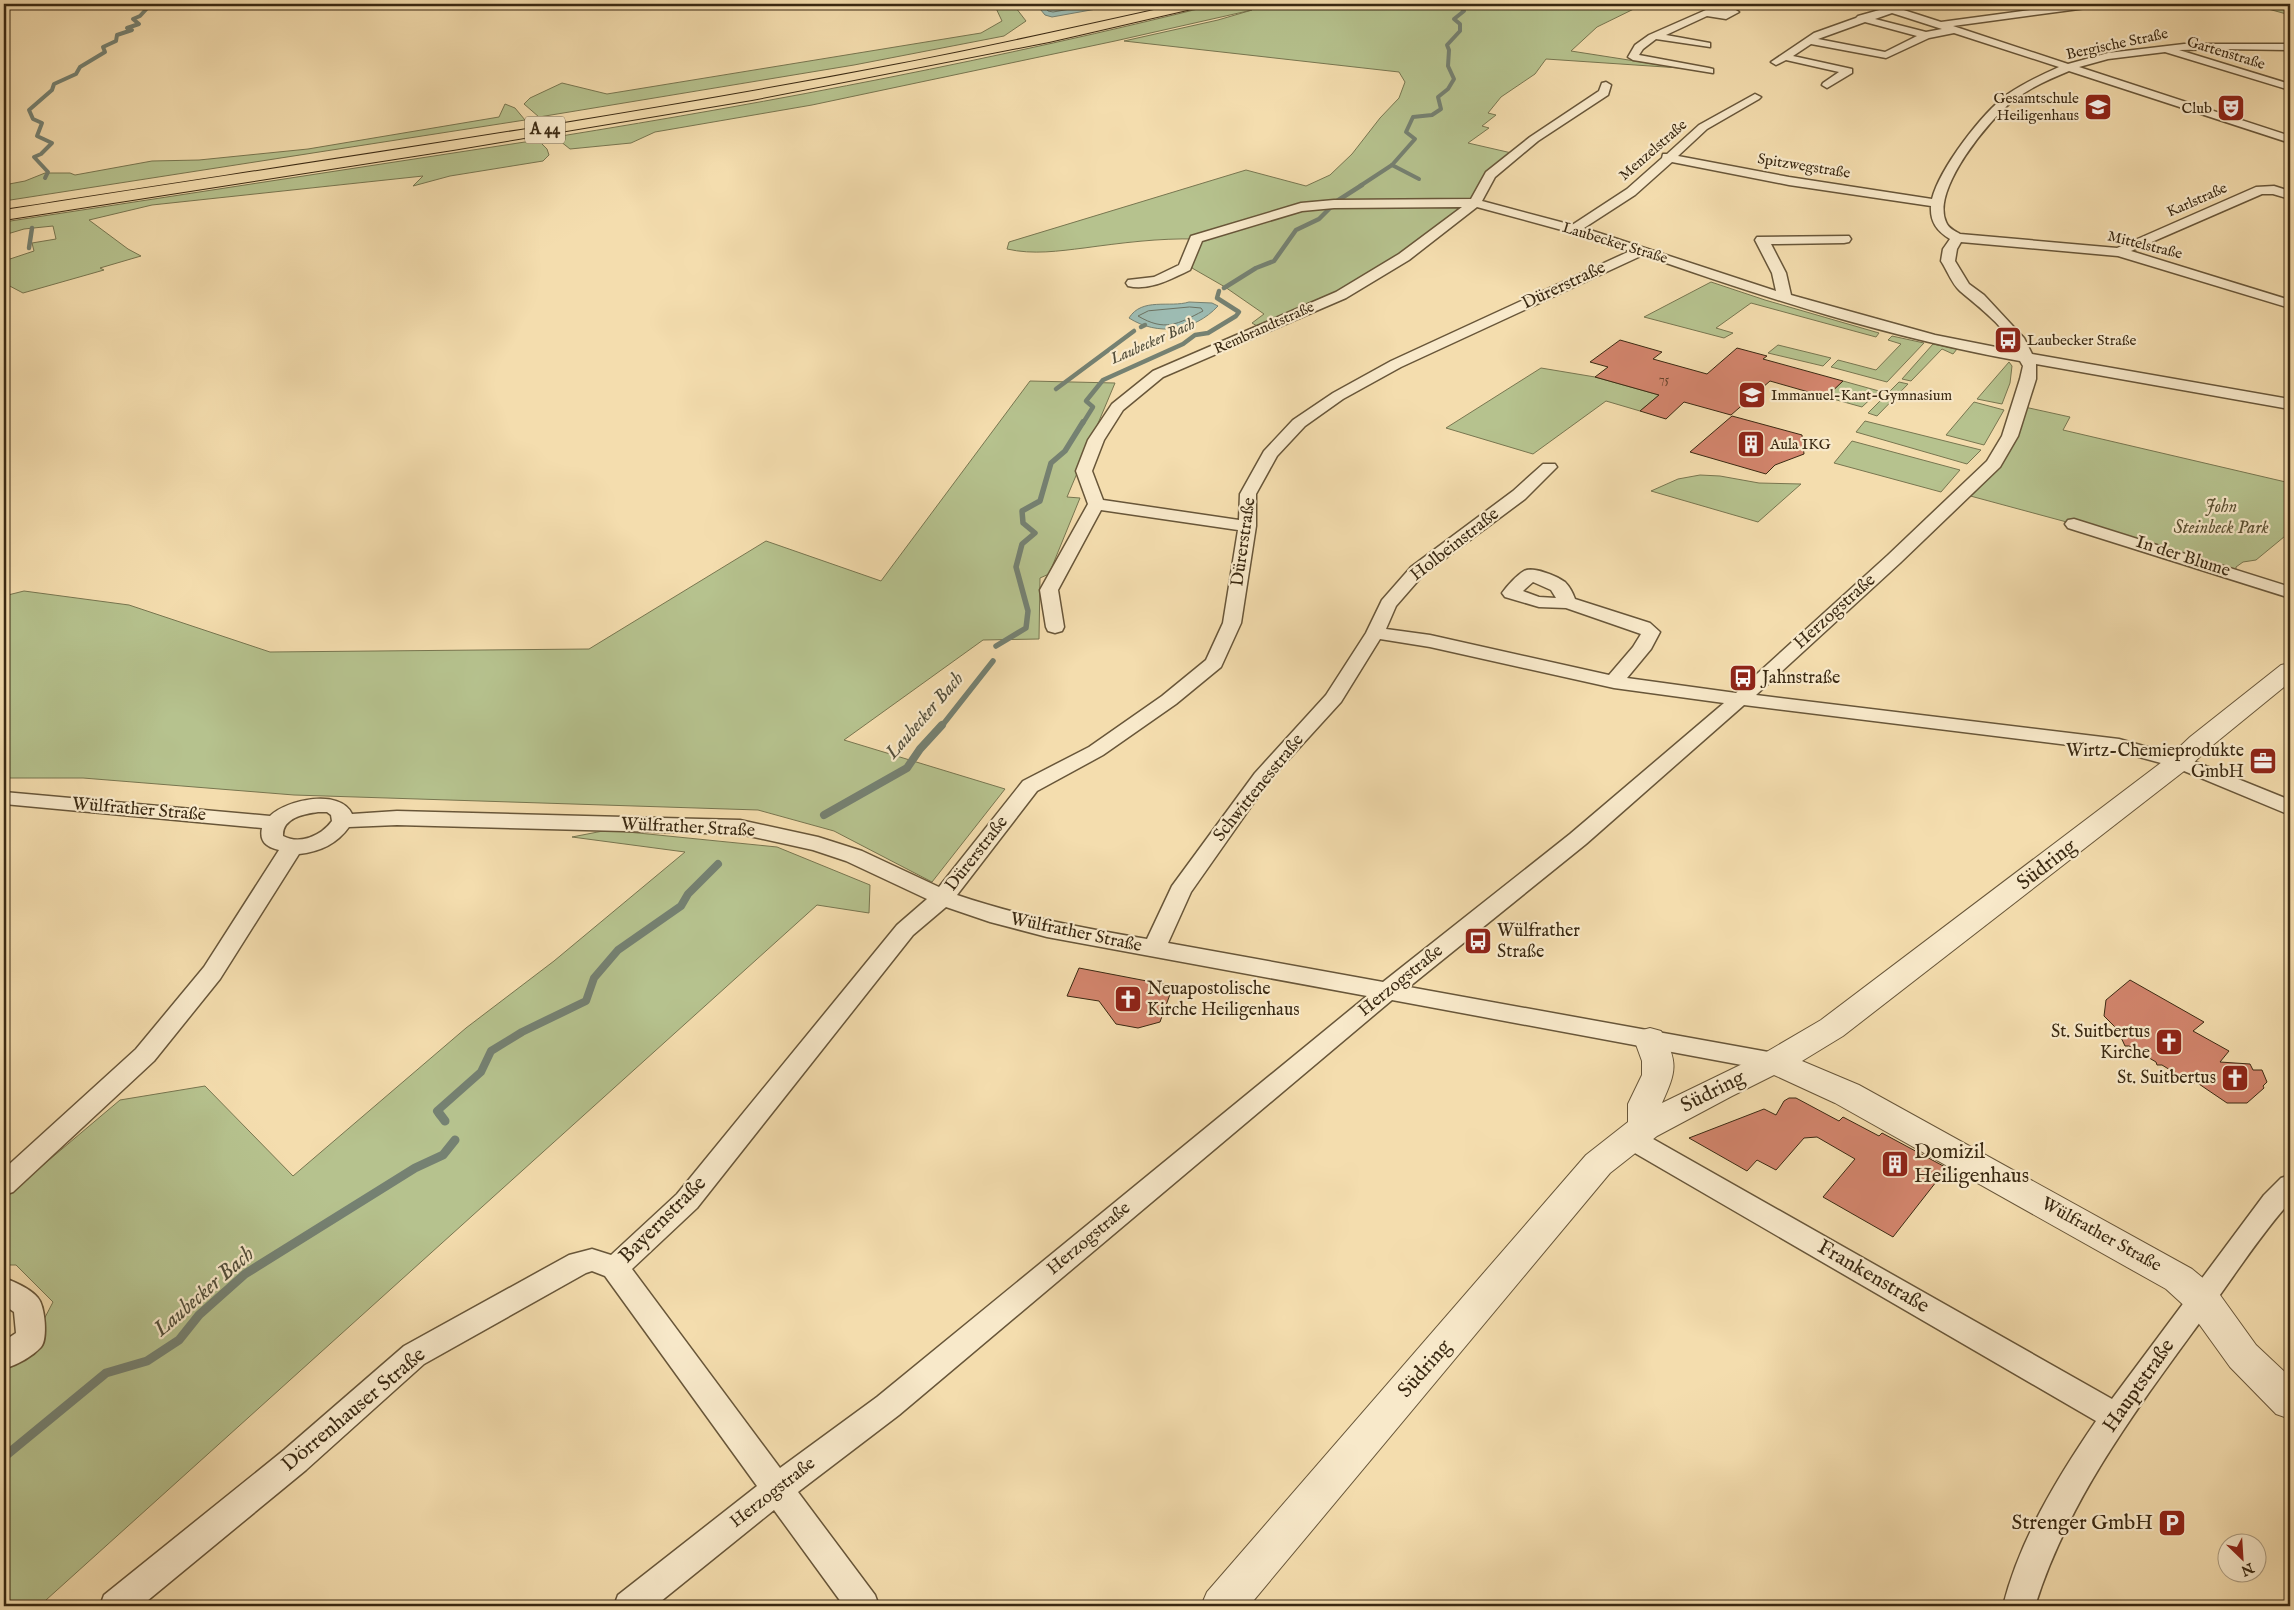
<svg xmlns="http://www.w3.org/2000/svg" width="2294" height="1610" viewBox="0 0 2294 1610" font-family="'IM FELL English',serif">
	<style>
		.green { fill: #b6c28e; stroke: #787650 }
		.water { fill: #9dbbb2; stroke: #758172 }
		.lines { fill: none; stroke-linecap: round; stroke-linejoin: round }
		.shore { stroke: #6c7262; stroke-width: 1 }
		.stream-far4 { stroke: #758172; stroke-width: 4 }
		.stream-far3 { stroke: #758172; stroke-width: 4.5 }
		.stream-far2 { stroke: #758172; stroke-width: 5.5 }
		.stream-far1 { stroke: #758172; stroke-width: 8 }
		.stream { stroke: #758172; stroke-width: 9 }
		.building { fill: #d3856d; stroke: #3a2912 }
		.minor-casing { stroke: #685639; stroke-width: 3 }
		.tertiary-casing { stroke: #685639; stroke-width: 2 }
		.motorway-casing { stroke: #3a2912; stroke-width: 2 }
		.minor { fill: #f8e9ca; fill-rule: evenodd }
		.tertiary { fill: #f8e9ca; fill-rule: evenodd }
		.motorway { fill: #f4ddae; fill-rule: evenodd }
		.labels { text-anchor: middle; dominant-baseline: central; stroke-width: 4.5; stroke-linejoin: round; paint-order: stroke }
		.far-number-label { font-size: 12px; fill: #604029 }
		.far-street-label { font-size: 15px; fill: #3a2912; stroke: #f8e9ca }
		.far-poi-label { font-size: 15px; fill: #3a2912; stroke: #f8e9ca; text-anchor: start }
		.shield { fill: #f8e9ca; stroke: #736349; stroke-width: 1 }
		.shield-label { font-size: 16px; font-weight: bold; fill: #3a2912 }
		.far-water-label { font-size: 16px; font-style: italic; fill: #534e3a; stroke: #f8e9ca }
		.street-label { font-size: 18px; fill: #3a2912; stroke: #f8e9ca }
		.park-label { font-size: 18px; font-style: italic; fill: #594f31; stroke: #f8e9ca }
		.poi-label { font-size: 18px; fill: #3a2912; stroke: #f8e9ca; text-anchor: start }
		.water-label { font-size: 19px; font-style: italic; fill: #534e3a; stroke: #f8e9ca }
		.near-street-label { font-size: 21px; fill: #3a2912; stroke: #f8e9ca }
		.near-poi-label { font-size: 21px; fill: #3a2912; stroke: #f8e9ca; text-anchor: start }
		.near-water-label { font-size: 22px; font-style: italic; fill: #534e3a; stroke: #f8e9ca }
	</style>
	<rect width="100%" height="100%" fill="#f4ddae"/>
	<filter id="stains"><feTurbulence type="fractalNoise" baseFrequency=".004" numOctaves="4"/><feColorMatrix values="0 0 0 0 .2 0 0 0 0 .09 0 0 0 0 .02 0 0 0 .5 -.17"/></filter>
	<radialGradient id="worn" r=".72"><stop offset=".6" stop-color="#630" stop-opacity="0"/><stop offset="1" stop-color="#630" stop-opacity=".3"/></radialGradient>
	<g class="green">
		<path d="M994 4H1019L1016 8 1026 21 1004 36 854 65 539 117 524 104 530 98 562 83 607 94 981 33 1002 21Z"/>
		<path d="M1218 4H1644L1597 27 1571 51 1680 68 1546 59 1535 74 1501 97 1488 113 1496 115 1482 126 1489 128 1468 143 1516 154 1490 175 1475 203 1341 294 1262 329 1252 323 1264 314 1225 287 1192 268 1196 239C1159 238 1121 243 1084 248 1059 251 1033 255 1007 249L1009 242 1246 170 1306 186 1330 175 1352 154 1380 118 1399 98 1405 82 1399 72 1124 41 1218 20 1252 10 1115 41 812 105 655 132 631 143 570 149 555 137C778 101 999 59 1218 4Z"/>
		<path d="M2250 4H2290V15Z"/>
		<path d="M505 104 515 108 525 120 4 201V185L25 181 45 173H70L75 175 152 161 199 160 308 149 499 117Z"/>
		<path d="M538 140 547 149 549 155 543 161 450 176 413 186 423 176 152 205 89 220 128 249 141 256 100 268 104 270 23 293 4 283V261L34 251 32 243 56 239 53 226 24 229 4 235V222Z"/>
		<path d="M1711 282 1765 300 1879 333 1876 337 1751 303 1716 328 1733 333 1724 338 1644 317Z"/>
		<path d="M1892 336 1924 343 1887 382 1831 367 1838 360 1876 370 1901 344 1888 340Z"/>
		<path d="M1933 344 1957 349 1953 354 1942 349 1911 381 1902 379Z"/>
		<path d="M1778 345 1831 358 1823 366 1768 353Z"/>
		<path d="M2009 362 2012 366 2010 383 2002 404 1977 399Z"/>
		<path d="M1541 368 1595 377 1659 395 1640 411 1606 401 1533 454 1446 428Z"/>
		<path d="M1030 381 1115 383 1067 497 1080 498 1049 574 1040 578 1039 639 983 640 844 740 1005 789 932 882 834 831 758 810 294 795 83 778H4V596L24 591 129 605 270 652 589 649 766 541 881 581Z"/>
		<path d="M1843 381 1879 391 1862 407 1826 397Z"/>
		<path d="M1899 382 1908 384 1877 416 1868 413Z"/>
		<path d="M1974 402 2004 410 1984 445 1946 435Z"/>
		<path d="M2020 406 2070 417 2063 430 2290 483V532L2256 560 2243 562 2236 567V574L2074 524 1963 494 1994 464Z"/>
		<path d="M1865 421 1981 450 1967 464 1856 432Z"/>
		<path d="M1852 441 1960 470 1941 492 1834 463Z"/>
		<path d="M1700 475 1720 476 1759 483 1801 484 1758 522 1651 491 1678 479Z"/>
		<path d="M608 830 777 847 870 885 869 913 817 905 46 1600 48 1606H4V1370L26 1354 53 1302 16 1265H4V1198L120 1100 205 1086 293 1176 466 1028 554 961 685 852 572 837Z"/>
	</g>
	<g class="water">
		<path d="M1036 4H1124L1052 17 1045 15Z"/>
		<path d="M1189 302 1212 303 1218 306C1194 332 1157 336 1129 318 1142 297 1170 308 1189 302Z"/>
	</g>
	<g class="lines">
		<g class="shore">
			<path d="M1043 4 1048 11 1053 12 1099 4"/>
			<path d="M1190 307 1201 308 1203 311C1178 324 1165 332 1138 316L1148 311Z"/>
		</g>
		<g class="stream-far4">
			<path d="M1392 165 1419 179"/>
			<path d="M45 178 48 172 34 157 41 154 52 143 37 136 42 123 33 119 29 110 52 90 54 84 76 74 80 67 105 52 103 47 116 41 117 35 132 30 127 28 139 24 133 19 140 16 151 4"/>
			<path d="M1360 186 1392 165 1415 139 1406 132 1413 117 1432 115 1441 109 1438 97 1448 89 1454 79 1448 66 1449 50 1447 45 1460 31V24L1454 19 1464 11 1458 4"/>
		</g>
		<g class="stream-far3">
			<path d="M29 248 32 228"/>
			<path d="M1224 288 1256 268 1274 261 1296 230 1319 219 1337 201 1362 185"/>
			<path d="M1141 327 1145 325"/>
			<path d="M1056 389 1134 331"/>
			<path d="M1083 423 1093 407 1086 401 1103 380 1183 344 1195 335 1208 333 1236 316 1239 312 1217 298 1219 291"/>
		</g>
		<g class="stream-far2">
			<path d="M996 646 1026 628 1028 611 1016 567 1022 544 1035 533 1023 523 1022 511 1040 501 1051 463 1065 451 1083 422"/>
			<path d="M941 727 993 661"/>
		</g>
		<g class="stream-far1">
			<path d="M824 815 907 768 920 749 942 725"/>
			<path d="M440 1115 437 1111 481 1072 491 1051 522 1032 586 1001 594 978 618 950 681 906 688 894 718 864"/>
		</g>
		<g class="stream">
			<path d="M439 1113 445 1121"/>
			<path d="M4 1457 106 1373 147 1361 179 1340 199 1315 245 1274 415 1168 443 1155 455 1140"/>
		</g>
	</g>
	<g class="building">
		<path d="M1620 340 1662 352 1653 359 1707 374 1737 348 1767 356 1763 359 1843 381 1826 397 1770 381 1731 415 1684 402 1666 419 1640 411 1659 395 1595 377 1608 367 1590 362Z"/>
		<path d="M1732 416 1802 435 1804 454 1775 465 1766 474 1690 452Z"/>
		<path d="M1079 968 1173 986 1160 1022 1138 1028 1116 1024 1099 1001 1067 996Z"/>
		<path d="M2130 980 2204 1022 2193 1031 2229 1051 2220 1062 2250 1064 2253 1070H2262L2267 1082 2263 1086 2264 1088 2247 1103H2227L2196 1082 2193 1084 2162 1065H2157L2156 1062 2129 1046H2125L2119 1033 2120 1032 2104 1016 2106 1000Z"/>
		<path d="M1789 1098H1796L1839 1121 1843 1117 1879 1136 1882 1133 1947 1168 1893 1237 1823 1197 1855 1159 1817 1137 1804 1138 1776 1170 1757 1160 1747 1171 1689 1138 1764 1109 1776 1115 1784 1101Z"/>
	</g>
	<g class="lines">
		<g class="minor-casing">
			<g id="minor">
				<path d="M1871 4H1885L1941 22 2074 4H2099L2094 7 1953 26 2068 64 2108 53 2184 44H2290V50L2221 49 2179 50 2290 84V90L2165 52 2108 59 2079 67 2290 136V143L2069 71C2050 79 2031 87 2014 100 1990 118 1931 190 1946 222 1948 228 1955 231 1960 234L2117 248 2256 187 2274 186 2290 191V199L2273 194H2262L2131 251 2290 300V308L2118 256 1961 242 1957 249 1955 261 1969 284 1984 295 2024 338 2032 354 2290 399V409L2036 364V379L2018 436 2000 467 1900 563 1756 695 2119 739 2186 758 2290 800V815L2172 766 2117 751 1744 705 1586 844 1409 987 1774 1053 1783 1056 1786 1062 1783 1068 1774 1071 1392 1000 899 1415 798 1492 875 1595 879 1606H844L774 1510 655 1606H614L618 1595 757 1486 605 1276 592 1271 586 1273 424 1364 306 1470 141 1606H100L104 1595 284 1450 404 1346 569 1255 592 1249 611 1255 677 1194 897 925 927 899 846 861 813 850 740 834 397 825 349 827C337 844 319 852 299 854L220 979 154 1061 13 1192 4 1195V1169L136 1049 204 967 279 850C267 847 259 842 262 828L4 804V792L270 816C286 800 340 788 352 814L397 811 740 820 818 837 862 851 939 887 1023 781 1089 747 1162 696 1206 660 1223 623 1238 530 1101 510 1058 590 1064 627 1062 631 1055 633 1048 631 1046 627 1040 590 1088 504 1076 471 1088 440 1112 404 1153 371 1336 292 1399 254 1462 207 1334 208 1302 211 1202 241 1190 270C1171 279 1150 291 1128 286L1126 283 1128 280 1154 277 1179 265 1191 236 1301 203 1334 200 1471 199 1486 172 1530 137 1599 91 1602 83 1606 82 1611 85 1608 95 1538 141 1495 177 1482 201 1572 225 1627 189 1662 158 1663 154H1667L1699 125 1755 94 1761 97 1759 99 1707 129 1678 156 1789 177 1932 199C1940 168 1982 113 2008 94 2024 83 2041 75 2059 67L1954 33 1929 38 1886 58 1811 44 1793 56 1852 69V73L1827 88 1822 85 1823 83 1839 72 1786 60 1776 65 1771 62 1814 33 1856 18 1858 16 1883 9ZM1892 13 1942 29 1926 32 1875 19ZM1865 22 1917 36 1885 52 1818 39ZM1672 162 1789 185 1931 206C1930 222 1937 231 1950 239L1943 249 1941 261C1947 270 1952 284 1960 291 1980 308 2006 327 2016 351L1935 335 1791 295 1786 273 1771 244 1844 243 1849 242 1851 239 1849 236 1757 237 1755 240 1772 273 1776 291 1584 228 1635 195ZM1477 207 1569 232 1630 251 1391 361 1333 393 1293 420 1264 451 1240 494 1239 520 1103 500 1092 471 1104 440 1123 410 1163 377 1346 298 1409 260ZM1643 255C1766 298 1891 338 2020 361L2023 366 2020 379 2002 436 1987 461 1888 555 1736 693 1627 678 1651 649 1660 632 1650 623 1575 599C1573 593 1569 586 1565 582 1557 576 1533 566 1524 571 1517 575 1507 586 1502 593L1505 597 1539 607 1566 608 1641 634 1633 647 1609 675 1430 635 1386 629 1396 606 1423 575 1525 499 1557 467 1555 464H1543L1513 491 1411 567 1382 600 1366 633 1326 695 1255 773 1172 886 1147 939C1082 928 1019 916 957 895L1037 791 1103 755 1176 704 1221 667 1241 623 1256 526V494L1277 456 1305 426 1343 399 1401 367ZM1533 582 1551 590 1556 598 1539 597 1523 591ZM1380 639 1430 647 1614 688 1724 703 1570 834 1383 982 1168 943 1191 892 1269 781 1341 702ZM318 812H327L331 815 332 821C321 836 300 845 283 836 282 818 304 814 318 812ZM946 907 990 922 1047 937 1367 996 877 1397 780 1468 632 1269 697 1208 913 935Z"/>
				<path d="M1715 6 1734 9 1739 12 1726 19 1707 16 1666 35 1710 43V47L1656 39 1643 49 1639 55 1709 68 1713 69V73L1633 60 1628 57 1635 45 1649 35Z"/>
				<path d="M2074 519 2290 587V598L2068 528 2065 524 2068 520Z"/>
				<path d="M1630 1128 1639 1131 2112 1399 2264 1195 2281 1178 2290 1175V1202C2260 1235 2233 1278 2206 1314 2139 1406 2069 1497 2035 1606H2003C2020 1539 2057 1478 2096 1421L1621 1145 1617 1138 1621 1131Z"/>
				<path d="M4 1278C15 1282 31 1289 38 1298 45 1306 48 1339 41 1347 32 1357 16 1365 4 1369V1341L16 1333 14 1312 4 1305Z"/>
			</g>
		</g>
		<g class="tertiary-casing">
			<path id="tertiary" d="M2290 663V682L2208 749 2188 768 1843 1036 1802 1061 1859 1085 2192 1269 2215 1288 2256 1345 2290 1377V1419L2276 1414 2230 1367 2189 1310 2166 1289 1835 1103 1774 1075 1732 1096 1657 1136 1610 1173 1249 1606H1201L1207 1592 1586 1155 1628 1122V1104L1642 1075V1061L1634 1039 1639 1031 1650 1028 1661 1031C1679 1062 1676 1072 1662 1103L1763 1054 1821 1020 2170 756 2190 737 2281 665Z"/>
		</g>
		<g class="motorway-casing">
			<path id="motorway" d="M1181 4H1202L1196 8 1049 42 752 100 453 150 4 220V210C303 163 602 121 899 64 993 46 1087 25 1181 4Z"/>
		</g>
		<use href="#minor" class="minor"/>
		<use href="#tertiary" class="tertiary"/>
		<use href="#motorway" class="motorway"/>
	</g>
	<defs>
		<g id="school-square" transform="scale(1.4375)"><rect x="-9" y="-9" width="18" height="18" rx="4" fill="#8f2418" stroke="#f8e9ca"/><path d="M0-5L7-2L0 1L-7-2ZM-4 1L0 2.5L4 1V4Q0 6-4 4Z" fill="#fff"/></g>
		<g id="theatre-square" transform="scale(1.4375)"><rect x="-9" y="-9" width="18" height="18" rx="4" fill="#8f2418" stroke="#f8e9ca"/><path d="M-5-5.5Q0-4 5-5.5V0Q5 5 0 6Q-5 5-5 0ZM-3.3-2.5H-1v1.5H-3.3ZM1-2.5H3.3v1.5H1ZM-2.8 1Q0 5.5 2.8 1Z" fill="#fff"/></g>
		<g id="bus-square" transform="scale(1.4375)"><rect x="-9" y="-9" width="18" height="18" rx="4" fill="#8f2418" stroke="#f8e9ca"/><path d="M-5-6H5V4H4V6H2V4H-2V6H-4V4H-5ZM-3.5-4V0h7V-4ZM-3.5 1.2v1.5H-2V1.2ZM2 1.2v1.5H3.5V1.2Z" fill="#fff"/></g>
		<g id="building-square" transform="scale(1.4375)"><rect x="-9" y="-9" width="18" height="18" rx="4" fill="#8f2418" stroke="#f8e9ca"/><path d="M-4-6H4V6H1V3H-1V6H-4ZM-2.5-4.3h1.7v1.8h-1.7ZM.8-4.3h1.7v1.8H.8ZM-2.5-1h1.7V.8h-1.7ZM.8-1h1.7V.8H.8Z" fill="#fff"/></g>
		<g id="office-square" transform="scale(1.4375)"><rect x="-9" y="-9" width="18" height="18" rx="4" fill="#8f2418" stroke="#f8e9ca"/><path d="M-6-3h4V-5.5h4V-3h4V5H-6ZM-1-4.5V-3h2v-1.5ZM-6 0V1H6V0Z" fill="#fff"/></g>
		<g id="church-square" transform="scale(1.4375)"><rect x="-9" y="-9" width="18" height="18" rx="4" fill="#8f2418" stroke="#f8e9ca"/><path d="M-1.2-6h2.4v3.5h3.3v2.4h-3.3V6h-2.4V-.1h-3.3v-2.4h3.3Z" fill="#fff"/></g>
		<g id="parking-square" transform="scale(1.4375)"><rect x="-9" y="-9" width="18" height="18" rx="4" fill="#8f2418" stroke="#f8e9ca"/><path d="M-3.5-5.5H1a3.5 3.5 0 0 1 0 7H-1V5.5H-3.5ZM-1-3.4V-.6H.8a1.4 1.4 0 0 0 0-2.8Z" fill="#fff"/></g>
	</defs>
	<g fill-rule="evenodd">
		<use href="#school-square" x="2098" y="107"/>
		<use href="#theatre-square" x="2231" y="108"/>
		<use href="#bus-square" x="2008" y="340"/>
		<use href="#school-square" x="1752" y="395"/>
		<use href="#building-square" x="1751" y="444"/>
		<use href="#bus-square" x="1743" y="678"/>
		<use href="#office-square" x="2263" y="761"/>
		<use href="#bus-square" x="1478" y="941"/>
		<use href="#church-square" x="1128" y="999"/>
		<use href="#church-square" x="2169" y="1042"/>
		<use href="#church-square" x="2235" y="1078"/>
		<use href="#building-square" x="1895" y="1164"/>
		<use href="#parking-square" x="2172" y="1523"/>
	</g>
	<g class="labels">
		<g class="far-number-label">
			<text x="1664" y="379">75</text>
		</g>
		<g class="far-street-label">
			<text transform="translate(2117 44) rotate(-12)">Bergische Straße</text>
			<text transform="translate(2226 53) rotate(17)">Gartenstraße</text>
			<text transform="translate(1653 150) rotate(-41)">Menzelstraße</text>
			<text transform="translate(1804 166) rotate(9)">Spitzwegstraße</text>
			<text transform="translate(2197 200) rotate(-24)">Karlstraße</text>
			<text transform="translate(1615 243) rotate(17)">Laubecker Straße</text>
			<text transform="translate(2145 245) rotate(14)">Mittelstraße</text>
			<text transform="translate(1264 328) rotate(-24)">Rembrandtstraße</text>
		</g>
		<g class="far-poi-label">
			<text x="2079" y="98" text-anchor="end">Gesamtschule<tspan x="2079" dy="17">Heiligenhaus</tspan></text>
			<text x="2212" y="108" text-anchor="end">Club</text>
			<text x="2027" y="340">Laubecker Straße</text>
			<text x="1771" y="395">Immanuel-Kant-Gymnasium</text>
			<text x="1770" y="444">Aula IKG</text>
		</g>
		<rect class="shield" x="525" y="116.5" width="40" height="27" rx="4"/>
		<g class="shield-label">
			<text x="545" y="130">A 44</text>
		</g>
		<g class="far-water-label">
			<text transform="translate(1153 342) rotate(-24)">Laubecker Bach</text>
		</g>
		<g class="street-label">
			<text transform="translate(1564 286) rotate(-25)">Dürerstraße</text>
			<text transform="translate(1244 542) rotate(-82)">Dürerstraße</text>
			<text transform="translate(1455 545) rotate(-38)">Holbeinstraße</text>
			<text transform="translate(2183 557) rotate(18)">In der Blume</text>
			<text transform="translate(1835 612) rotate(-42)">Herzogstraße</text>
			<text transform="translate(1259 788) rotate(-51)">Schwittenesstraße</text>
			<text transform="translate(139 810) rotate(5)">Wülfrather Straße</text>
			<text transform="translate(688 828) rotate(3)">Wülfrather Straße</text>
			<text transform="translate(977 854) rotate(-52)">Dürerstraße</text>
			<text transform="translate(1076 933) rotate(12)">Wülfrather Straße</text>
			<text transform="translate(1401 981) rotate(-39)">Herzogstraße</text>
			<text transform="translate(2101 1235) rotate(29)">Wülfrather Straße</text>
			<text transform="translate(1089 1239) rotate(-40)">Herzogstraße</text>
			<text transform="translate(773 1493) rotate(-38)">Herzogstraße</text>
		</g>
		<g class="park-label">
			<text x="2221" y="507">John<tspan x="2221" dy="21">Steinbeck Park</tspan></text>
		</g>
		<g class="poi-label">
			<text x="1762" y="678">Jahnstraße</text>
			<text x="2244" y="751" text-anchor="end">Wirtz-Chemieprodukte<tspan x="2244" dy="21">GmbH</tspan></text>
			<text x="1497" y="931">Wülfrather<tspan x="1497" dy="21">Straße</tspan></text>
			<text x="1147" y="989">Neuapostolische<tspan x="1147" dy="21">Kirche Heiligenhaus</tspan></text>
			<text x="2150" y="1032" text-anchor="end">St. Suitbertus<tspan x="2150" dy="21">Kirche</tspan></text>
			<text x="2216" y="1078" text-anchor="end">St. Suitbertus</text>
		</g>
		<g class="water-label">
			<text transform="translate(925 716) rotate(-49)">Laubecker Bach</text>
		</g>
		<g class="near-street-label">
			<text transform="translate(2047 865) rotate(-38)">Südring</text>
			<text transform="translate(1713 1092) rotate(-27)">Südring</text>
			<text transform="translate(663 1220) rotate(-45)">Bayernstraße</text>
			<text transform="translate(1873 1277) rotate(30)">Frankenstraße</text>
			<text transform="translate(1425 1369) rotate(-49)">Südring</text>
			<text transform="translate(2139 1386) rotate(-55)">Hauptstraße</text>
			<text transform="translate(354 1410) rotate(-40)">Dörrenhauser Straße</text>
		</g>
		<g class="near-poi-label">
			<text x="1914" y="1152">Domizil<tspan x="1914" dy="24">Heiligenhaus</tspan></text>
			<text x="2153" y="1523" text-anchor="end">Strenger GmbH</text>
		</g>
		<g class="near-water-label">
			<text transform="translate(204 1292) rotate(-41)">Laubecker Bach</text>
		</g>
	</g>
	<rect width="2294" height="1610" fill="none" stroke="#f4ddae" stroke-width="20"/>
	<rect x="5" y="5" width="2284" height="1600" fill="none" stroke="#3a2912" stroke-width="2.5"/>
	<rect x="10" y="10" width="2274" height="1590" fill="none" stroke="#3a2912"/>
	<g transform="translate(2242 1558) rotate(155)"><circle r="24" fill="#f8e9ca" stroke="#ac9c80"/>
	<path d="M0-4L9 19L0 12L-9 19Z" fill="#8f2418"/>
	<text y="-8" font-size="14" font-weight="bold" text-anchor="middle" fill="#3a2912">N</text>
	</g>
	<rect width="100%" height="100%" filter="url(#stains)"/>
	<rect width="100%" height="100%" fill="url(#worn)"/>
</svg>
